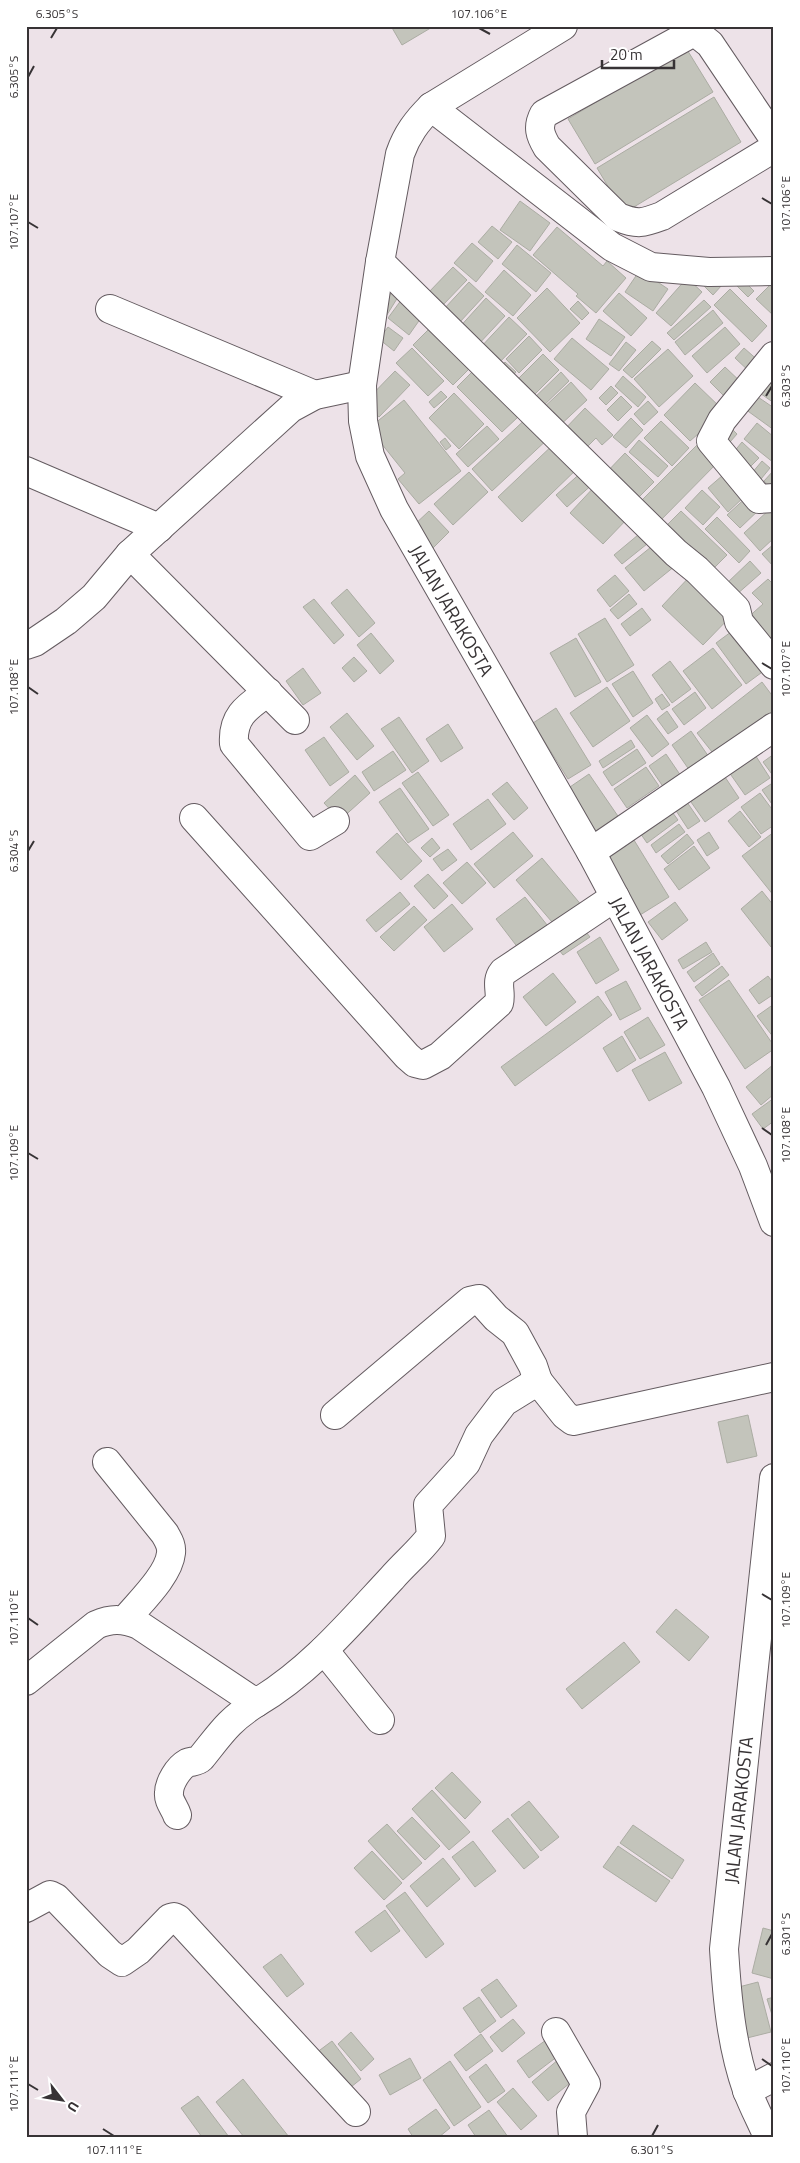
<svg xmlns="http://www.w3.org/2000/svg" width="800" height="2163" viewBox="0 0 800 2163" font-family="'Titillium Web',sans-serif">
	<style>
		.building { fill: #c3c4bb; stroke: #abaca3 }
		.lines { fill: none; stroke-linecap: round; stroke-linejoin: round }
		.minor-casing { stroke: #645b60; stroke-width: 30 }
		.minor { stroke: #fff; stroke-width: 28 }
		.ticks { fill: none; stroke: #373335; stroke-width: 2 }
		.labels { text-anchor: middle; dominant-baseline: central; stroke-width: 4; stroke-linejoin: round; paint-order: stroke }
		.street-label { font-size: 19px; fill: #373335; stroke: #fff }
		.neatline { fill: none; stroke: #373335; stroke-width: 2 }
		.ticks-label { font-size: 12px; text-anchor: middle; fill: #373335 }
	</style>
	<rect width="100%" height="100%" fill="#ede2e8"/>
	<g class="building">
		<path d="M391 26H434L402 45Z"/>
		<path d="M686 48 713 92 595 164 568 119Z"/>
		<path d="M714 97 741 142 624 213 597 168Z"/>
		<path d="M520 201 550 223 530 251 500 230Z"/>
		<path d="M492 226 512 242 498 259 478 242Z"/>
		<path d="M557 227 603 266 607 261 626 278 596 313 576 296 578 294 533 255Z"/>
		<path d="M472 243 493 261 476 282 454 263Z"/>
		<path d="M517 245 551 273 536 292 502 264Z"/>
		<path d="M453 267 467 280 442 306 428 293Z"/>
		<path d="M504 270 531 295 513 316 485 292Z"/>
		<path d="M640 270 668 289 653 311 625 292Z"/>
		<path d="M712 275 722 285 713 295 703 285Z"/>
		<path d="M687 278 702 292 671 326 656 313Z"/>
		<path d="M741 278 754 291 748 297 735 284Z"/>
		<path d="M774 281V316L756 299Z"/>
		<path d="M469 282 484 296 459 323 444 309Z"/>
		<path d="M547 288 580 323 550 352 517 318Z"/>
		<path d="M730 289 767 326 752 342 714 305Z"/>
		<path d="M391 293 398 297 380 326 373 322Z"/>
		<path d="M619 293 647 318 631 336 603 311Z"/>
		<path d="M486 298 505 316 476 347 457 330Z"/>
		<path d="M402 299 423 315 409 335 388 318Z"/>
		<path d="M704 300 711 307 674 340 667 333Z"/>
		<path d="M578 301 589 313 582 320 570 309Z"/>
		<path d="M713 310 723 323 685 355 675 342Z"/>
		<path d="M509 317 527 334 496 366 479 349Z"/>
		<path d="M599 319 625 337 611 356 586 339Z"/>
		<path d="M388 327 403 338 394 351 379 339Z"/>
		<path d="M431 327 471 367 453 385 413 345Z"/>
		<path d="M725 327 740 344 707 373 692 356Z"/>
		<path d="M529 336 542 350 519 373 506 359Z"/>
		<path d="M572 338 609 369 591 390 554 359Z"/>
		<path d="M652 341 661 349 632 378 623 370Z"/>
		<path d="M626 342 636 350 619 371 609 364Z"/>
		<path d="M412 348 444 381 428 396 396 363Z"/>
		<path d="M744 348 761 363 751 373 735 358Z"/>
		<path d="M668 349 693 376 659 407 634 379Z"/>
		<path d="M543 354 559 370 528 401 512 385Z"/>
		<path d="M505 362 516 372 508 381 497 370Z"/>
		<path d="M725 367 744 385 729 401 710 382Z"/>
		<path d="M395 371 410 385 379 417 364 403Z"/>
		<path d="M473 371 518 417 502 432 457 387Z"/>
		<path d="M561 372 569 381 538 411 530 402Z"/>
		<path d="M774 372V403L757 391Z"/>
		<path d="M623 376 646 397 638 407 615 386Z"/>
		<path d="M571 382 587 400 556 429 540 411Z"/>
		<path d="M695 383 722 409 702 439 698 434 690 441 664 415Z"/>
		<path d="M611 386 618 393 606 405 599 398Z"/>
		<path d="M441 391 447 397 434 408 429 402Z"/>
		<path d="M454 393 484 424 459 449 429 418Z"/>
		<path d="M755 395 774 408V430L745 409Z"/>
		<path d="M621 396 632 407 618 421 607 410Z"/>
		<path d="M404 400 461 471 419 504 398 479 405 473 369 428Z"/>
		<path d="M648 401 658 412 644 425 634 414Z"/>
		<path d="M585 408 613 435 602 445 596 438 582 452 562 432Z"/>
		<path d="M530 415 550 437 492 491 472 469Z"/>
		<path d="M631 418 643 430 626 448 613 437Z"/>
		<path d="M661 421 689 448 672 466 644 438Z"/>
		<path d="M757 423 774 437V463L744 439Z"/>
		<path d="M487 426 499 439 468 467 456 454Z"/>
		<path d="M729 426 737 434 730 442 721 433Z"/>
		<path d="M445 438 451 446 446 450 440 442Z"/>
		<path d="M639 440 668 466 658 477 629 452Z"/>
		<path d="M557 441 580 466 522 522 498 497Z"/>
		<path d="M701 441 720 460 655 526 635 507Z"/>
		<path d="M742 442 759 458 749 468 733 453Z"/>
		<path d="M625 453 654 482 633 503 604 475Z"/>
		<path d="M762 461 770 468 761 479 752 473Z"/>
		<path d="M584 470 595 482 567 507 556 495Z"/>
		<path d="M774 470V490L764 481Z"/>
		<path d="M469 472 488 492 453 525 434 504Z"/>
		<path d="M723 475 744 497 728 512 708 488Z"/>
		<path d="M596 485 629 517 603 544 570 513Z"/>
		<path d="M702 490 720 507 703 525 685 508Z"/>
		<path d="M750 494 762 507 740 528 727 515Z"/>
		<path d="M770 509 774 513V538L760 551 744 533Z"/>
		<path d="M429 511 449 532 432 549 412 527Z"/>
		<path d="M681 511 727 555 709 573 663 529Z"/>
		<path d="M717 517 750 551 739 563 705 529Z"/>
		<path d="M644 530 652 540 622 564 614 555Z"/>
		<path d="M656 543 675 566 644 591 625 568Z"/>
		<path d="M774 544V567L762 554Z"/>
		<path d="M750 561 761 573 736 595 726 584Z"/>
		<path d="M693 573 734 613 703 645 662 606Z"/>
		<path d="M615 575 629 591 610 607 597 590Z"/>
		<path d="M768 579 774 585V641L768 646 745 620 763 604 752 593Z"/>
		<path d="M347 589 375 623 359 637 331 603Z"/>
		<path d="M629 594 637 604 618 619 610 610Z"/>
		<path d="M314 599 344 635 334 644 303 607Z"/>
		<path d="M642 608 651 620 630 636 621 624Z"/>
		<path d="M605 618 634 665 607 682 578 634Z"/>
		<path d="M735 629 765 670 746 684 716 643Z"/>
		<path d="M371 633 394 661 380 674 357 645Z"/>
		<path d="M576 638 601 682 575 697 550 653Z"/>
		<path d="M713 648 742 685 712 709 683 671Z"/>
		<path d="M354 657 367 671 354 682 342 668Z"/>
		<path d="M670 661 691 689 672 703 652 675Z"/>
		<path d="M303 668 321 693 303 705 286 681Z"/>
		<path d="M633 671 653 703 633 717 612 684Z"/>
		<path d="M762 682 774 698V722L720 762 697 733Z"/>
		<path d="M607 687 630 721 593 747 570 713Z"/>
		<path d="M695 692 706 708 684 725 672 709Z"/>
		<path d="M662 694 670 705 662 710 655 699Z"/>
		<path d="M556 708 591 765 568 779 533 723Z"/>
		<path d="M667 711 678 727 668 734 657 719Z"/>
		<path d="M347 713 374 746 357 760 330 727Z"/>
		<path d="M647 715 669 744 652 757 630 728Z"/>
		<path d="M399 717 429 761 412 773 381 729Z"/>
		<path d="M448 724 463 748 441 762 426 739Z"/>
		<path d="M691 731 711 760 692 774 672 745Z"/>
		<path d="M324 737 349 772 330 786 305 750Z"/>
		<path d="M631 740 635 747 603 768 599 761Z"/>
		<path d="M750 747 770 778 745 795 724 765Z"/>
		<path d="M637 749 646 763 612 786 603 772Z"/>
		<path d="M393 751 406 770 374 791 362 772Z"/>
		<path d="M666 754 681 776 664 788 649 766Z"/>
		<path d="M774 754V777L763 762Z"/>
		<path d="M646 767 659 786 627 808 614 789Z"/>
		<path d="M719 768 739 798 705 822 684 792Z"/>
		<path d="M418 772 449 815 433 826 402 783Z"/>
		<path d="M589 774 622 822 600 837 567 789Z"/>
		<path d="M355 775 370 793 340 820 324 803Z"/>
		<path d="M507 782 528 808 514 820 492 794Z"/>
		<path d="M774 782V807L762 790Z"/>
		<path d="M400 788 429 829 408 843 379 802Z"/>
		<path d="M760 793 774 812V825L761 834 741 807Z"/>
		<path d="M682 795 700 821 688 829 671 803Z"/>
		<path d="M488 799 506 824 471 850 453 824Z"/>
		<path d="M667 805 678 820 647 843 636 827Z"/>
		<path d="M740 811 761 837 749 847 728 821Z"/>
		<path d="M679 824 685 832 656 853 651 845Z"/>
		<path d="M513 832 533 856 494 888 474 864Z"/>
		<path d="M629 832 669 897 640 915 600 851Z"/>
		<path d="M709 832 719 848 707 856 697 840Z"/>
		<path d="M774 832V896L742 856Z"/>
		<path d="M397 833 422 861 401 880 376 852Z"/>
		<path d="M687 834 694 843 668 864 661 856Z"/>
		<path d="M432 838 440 848 430 857 421 848Z"/>
		<path d="M694 846 710 868 679 890 664 869Z"/>
		<path d="M448 849 457 860 442 871 433 859Z"/>
		<path d="M542 858 583 907 558 929 516 880Z"/>
		<path d="M467 862 486 883 462 904 443 883Z"/>
		<path d="M428 874 448 896 434 909 414 886Z"/>
		<path d="M762 891 774 906V945L771 947 741 909Z"/>
		<path d="M400 892 410 904 376 932 366 920Z"/>
		<path d="M525 897 551 930 522 953 496 919Z"/>
		<path d="M675 902 688 920 662 940 648 922Z"/>
		<path d="M452 904 473 929 444 952 424 927Z"/>
		<path d="M414 906 427 920 394 951 380 937Z"/>
		<path d="M582 927 590 937 563 955 556 946Z"/>
		<path d="M600 937 619 970 596 984 577 952Z"/>
		<path d="M706 942 712 952 683 969 678 960Z"/>
		<path d="M713 953 720 964 694 982 687 972Z"/>
		<path d="M722 966 729 975 702 996 695 987Z"/>
		<path d="M553 973 576 1002 546 1026 523 997Z"/>
		<path d="M768 976 774 984V994L759 1004 749 990Z"/>
		<path d="M729 980 774 1046V1049L745 1069 699 1000Z"/>
		<path d="M626 981 641 1009 620 1020 605 992Z"/>
		<path d="M598 996 612 1015 515 1086 501 1067Z"/>
		<path d="M774 1004V1038L757 1016Z"/>
		<path d="M648 1017 665 1045 640 1059 624 1032Z"/>
		<path d="M622 1036 636 1060 617 1072 603 1048Z"/>
		<path d="M665 1052 682 1083 649 1101 632 1070Z"/>
		<path d="M774 1064V1094L761 1105 746 1087Z"/>
		<path d="M774 1098V1121L763 1129 752 1114Z"/>
		<path d="M748 1415 757 1456 727 1463 718 1422Z"/>
		<path d="M676 1609 709 1637 689 1661 656 1632Z"/>
		<path d="M624 1642 640 1662 582 1709 566 1689Z"/>
		<path d="M452 1772 481 1802 465 1819 435 1788Z"/>
		<path d="M432 1790 470 1832 449 1850 412 1809Z"/>
		<path d="M529 1801 559 1837 541 1851 511 1815Z"/>
		<path d="M412 1817 440 1846 425 1860 397 1831Z"/>
		<path d="M508 1818 539 1857 524 1869 492 1831Z"/>
		<path d="M387 1824 422 1863 403 1880 368 1841Z"/>
		<path d="M633 1825 684 1860 672 1879 620 1843Z"/>
		<path d="M473 1841 496 1871 475 1887 452 1857Z"/>
		<path d="M618 1846 670 1881 656 1902 603 1867Z"/>
		<path d="M372 1851 402 1883 384 1900 354 1868Z"/>
		<path d="M443 1858 460 1879 427 1907 410 1886Z"/>
		<path d="M405 1892 444 1944 426 1958 386 1906Z"/>
		<path d="M385 1910 400 1931 371 1952 355 1932Z"/>
		<path d="M763 1928 774 1931V1979L752 1973Z"/>
		<path d="M281 1954 304 1984 287 1997 263 1967Z"/>
		<path d="M497 1979 517 2006 501 2018 481 1990Z"/>
		<path d="M758 1982 771 2032 743 2039 731 1989Z"/>
		<path d="M479 1997 496 2021 480 2033 463 2008Z"/>
		<path d="M774 1997V2021L767 1999Z"/>
		<path d="M513 2019 525 2033 502 2052 490 2037Z"/>
		<path d="M351 2032 374 2059 361 2071 338 2044Z"/>
		<path d="M481 2034 493 2051 466 2071 454 2055Z"/>
		<path d="M546 2040 558 2056 529 2078 517 2061Z"/>
		<path d="M332 2041 361 2079 341 2095 312 2056Z"/>
		<path d="M410 2058 421 2078 390 2095 379 2075Z"/>
		<path d="M559 2059 576 2078 548 2101 532 2082Z"/>
		<path d="M450 2061 481 2107 454 2126 423 2080Z"/>
		<path d="M486 2064 505 2091 488 2103 469 2077Z"/>
		<path d="M243 2079 289 2137H244L216 2102Z"/>
		<path d="M513 2088 537 2116 521 2130 497 2102Z"/>
		<path d="M198 2096 229 2137H202L181 2108Z"/>
		<path d="M436 2109 450 2128 439 2137H413L408 2129Z"/>
		<path d="M489 2110 508 2137H476L468 2125Z"/>
	</g>
	<g class="lines">
		<g class="minor-casing">
			<g id="minor">
				<path d="M563 26 431 107C417 121 407 134 400 154L380 262 362 385 363 421 370 456 394 509 591 852 716 1087 753 1166 774 1222"/>
				<path d="M431 107 612 247 651 267 709 272 774 271"/>
				<path d="M774 139 710 44 700 36 692 33 544 114C537 127 540 135 547 147L618 217C638 225 643 223 662 216L774 148"/>
				<path d="M380 262 676 553 697 570 736 609 739 622 774 665"/>
				<path d="M110 309 315 395"/>
				<path d="M774 356 722 420 711 441 759 499 774 498"/>
				<path d="M26 471 159 528"/>
				<path d="M130 554 295 720"/>
				<path d="M26 645 35 642 66 621 94 597 130 554 291 408 315 395 362 385"/>
				<path d="M268 692C247 707 232 716 234 744L310 836 335 821"/>
				<path d="M194 818 407 1056 415 1063 423 1065 440 1056 499 1003C502 992 495 982 503 972L615 897"/>
				<path d="M591 852 774 727"/>
				<path d="M335 1415 470 1301 479 1299 496 1318 515 1333 533 1366 538 1381"/>
				<path d="M107 1462 165 1534C168 1540 172 1545 171 1553 169 1575 139 1603 125 1620"/>
				<path d="M324 1650 380 1720"/>
				<path d="M26 1681 96 1625C112 1618 123 1619 139 1625L256 1703C310 1671 350 1623 392 1578 405 1563 419 1552 431 1536L428 1505 466 1463 479 1435 504 1402 538 1381 565 1415 573 1421 774 1377"/>
				<path d="M177 1815C175 1808 168 1801 169 1793 169 1783 178 1768 187 1763 192 1761 197 1762 201 1758 222 1732 228 1721 256 1703"/>
				<path d="M26 1908 50 1895 56 1898 110 1954 122 1962 138 1951 170 1918 174 1917 178 1919 356 2112"/>
				<path d="M556 2032 586 2084 571 2112 573 2137"/>
				<path d="M747 2091 774 2077"/>
				<path d="M768 2137C761 2121 753 2106 747 2090 731 2045 727 1996 724 1949L774 1478"/>
			</g>
		</g>
		<use href="#minor" class="minor"/>
	</g>
	<path class="ticks" d="M479 28 490 34M51 38 57 28M28 77 34 66M762 198 772 204M28 222 38 228M766 396 772 386M762 663 772 669M28 687 38 694M28 851 34 841M762 1128 772 1135M28 1153 38 1159M762 1594 772 1600M28 1618 38 1625M766 1945 772 1934M762 2059 772 2066M28 2084 38 2090M103 2129 114 2136M652 2136 658 2125"/>
	<g class="labels">
		<g class="street-label">
			<text transform="translate(452 610) rotate(60)">JALAN JARAKOSTA</text>
			<text transform="translate(650 963) rotate(62)">JALAN JARAKOSTA</text>
			<text transform="translate(738 1810) rotate(-84)">JALAN JARAKOSTA</text>
		</g>
	</g>
	<rect width="800" height="2163" fill="none" stroke="#ffffff" stroke-width="55"/>
	<g transform="translate(62 2100) rotate(121)" stroke="#ffffff" stroke-width="4" paint-order="stroke">
	<path d="M0-4L9 19L0 12L-9 19Z" fill="#373335"/>
	<text y="-8" font-size="14" font-weight="bold" text-anchor="middle" fill="#373335">U</text>
	</g>
	<path d="M602 60v8h72v-8" fill="none" stroke="#373335" stroke-width="2.5"/>
	<text x="610" y="60" font-size="15" fill="#373335" stroke="#ffffff" stroke-width="4" paint-order="stroke">20 m</text>
	<rect x="28" y="28" width="744" height="2108" class="neatline"/>
	<g class="ticks-label">
		<text x="57" y="18">6.305°S</text>
		<text x="479" y="18">107.106°E</text>
		<text transform="translate(14 77) rotate(-90)" y="4">6.305°S</text>
		<text transform="translate(786 204) rotate(-90)" y="4">107.106°E</text>
		<text transform="translate(14 222) rotate(-90)" y="4">107.107°E</text>
		<text transform="translate(786 386) rotate(-90)" y="4">6.303°S</text>
		<text transform="translate(786 669) rotate(-90)" y="4">107.107°E</text>
		<text transform="translate(14 687) rotate(-90)" y="4">107.108°E</text>
		<text transform="translate(14 851) rotate(-90)" y="4">6.304°S</text>
		<text transform="translate(786 1135) rotate(-90)" y="4">107.108°E</text>
		<text transform="translate(14 1153) rotate(-90)" y="4">107.109°E</text>
		<text transform="translate(786 1600) rotate(-90)" y="4">107.109°E</text>
		<text transform="translate(14 1618) rotate(-90)" y="4">107.110°E</text>
		<text transform="translate(786 1934) rotate(-90)" y="4">6.301°S</text>
		<text transform="translate(786 2066) rotate(-90)" y="4">107.110°E</text>
		<text transform="translate(14 2084) rotate(-90)" y="4">107.111°E</text>
		<text x="114" y="2154">107.111°E</text>
		<text x="652" y="2154">6.301°S</text>
	</g>
</svg>
